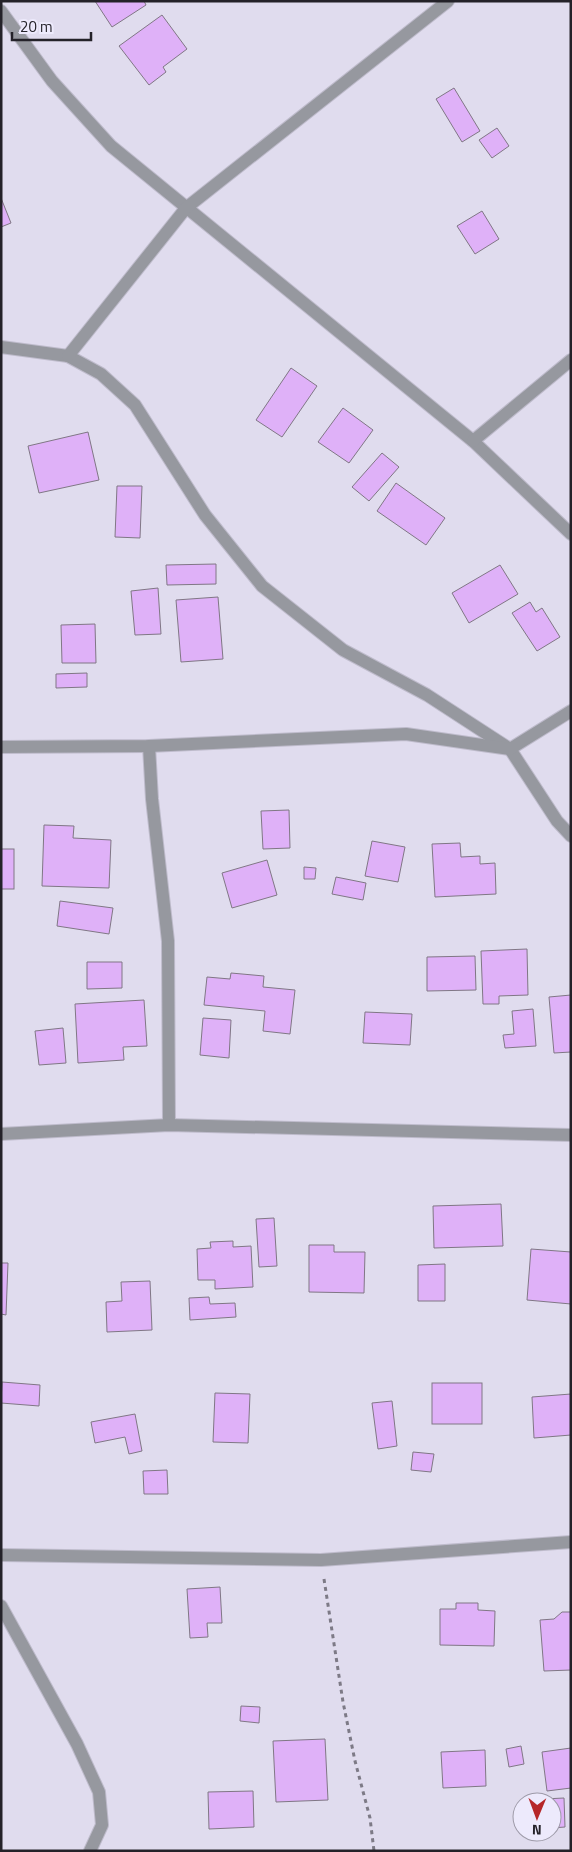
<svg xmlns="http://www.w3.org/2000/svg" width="572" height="1852" viewBox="0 0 572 1852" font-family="'Titillium Web',sans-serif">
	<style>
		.building { fill: #dfb1f8; stroke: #807785 }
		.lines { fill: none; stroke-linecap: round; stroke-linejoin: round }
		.street-casing { stroke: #bebbcb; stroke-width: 14 }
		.path { stroke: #7d7a86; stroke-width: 3; stroke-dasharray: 4 4; stroke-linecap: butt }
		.street { stroke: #96989f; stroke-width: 12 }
	</style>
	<rect width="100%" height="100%" fill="#e0dcee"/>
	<g class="building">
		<path d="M95 1H144L146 5 112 27Z"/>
		<path d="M162 15 187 49 163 67 166 72 149 85 119 46Z"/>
		<path d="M454 88 480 131 462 142 436 99Z"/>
		<path d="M497 128 509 146 492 158 479 140Z"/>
		<path d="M1 198 11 223 1 227Z"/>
		<path d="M482 211 499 239 475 254 457 226Z"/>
		<path d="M291 368 317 386 282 437 256 420Z"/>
		<path d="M343 408 373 430 349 463 318 442Z"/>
		<path d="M88 432 99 480 39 493 28 446Z"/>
		<path d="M382 453 399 467 369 501 352 487Z"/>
		<path d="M396 483 445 518 426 545 377 511Z"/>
		<path d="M117 486H142L140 538 115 537Z"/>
		<path d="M216 564V584L167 585 166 565Z"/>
		<path d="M500 565 518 594 469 623 452 593Z"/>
		<path d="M158 588 161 634 135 635 131 591Z"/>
		<path d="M218 597 223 659 181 662 176 600Z"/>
		<path d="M530 602 536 612 542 608 560 637 537 651 512 613Z"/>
		<path d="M95 624 96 663H62L61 625Z"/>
		<path d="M87 673V687L56 688V674Z"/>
		<path d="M289 810 290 848 263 849 261 811Z"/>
		<path d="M44 825 74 826 73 838 111 840 109 888 42 886Z"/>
		<path d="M372 841 405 847 398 882 365 876Z"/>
		<path d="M460 843 461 857 480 856V864L495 863 496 894 435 897 432 844Z"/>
		<rect x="1" y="849" width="13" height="40"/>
		<path d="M267 860 277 895 232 908 222 873Z"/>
		<path d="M304 867 316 868 315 879H304Z"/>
		<path d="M336 877 366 883 363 900 332 894Z"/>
		<path d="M60 901 113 908 109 934 57 926Z"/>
		<path d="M527 949 528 995 499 996V1004H483L481 951Z"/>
		<path d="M475 956 476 990 427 991V957Z"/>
		<path d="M87 962H122V988L87 989Z"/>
		<path d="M231 973 264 976 263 987 295 990 290 1034 263 1031 265 1011 204 1005 207 977 230 979Z"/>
		<path d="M571 995V1052L554 1053 549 997Z"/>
		<path d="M144 1000 147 1046 123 1047 124 1060 78 1063 75 1004Z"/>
		<path d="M533 1009 536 1046 505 1048 503 1035 514 1034 512 1011Z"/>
		<path d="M365 1012 412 1014 410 1045 363 1043Z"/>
		<path d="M203 1018 231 1020 229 1058 200 1055Z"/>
		<path d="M63 1028 66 1063 39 1065 35 1031Z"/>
		<path d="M501 1204 503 1246 434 1248 433 1206Z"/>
		<path d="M274 1218 277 1266 259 1267 256 1219Z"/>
		<path d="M233 1241V1247L251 1246 253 1287 215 1289V1280H198L197 1249 211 1248 210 1242Z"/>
		<path d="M309 1245H334V1252H365L364 1293 309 1292Z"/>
		<path d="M531 1249 571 1252V1304L527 1300Z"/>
		<path d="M1 1263H8L6 1315 1 1314Z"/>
		<path d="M445 1264V1301H418V1265Z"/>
		<path d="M150 1281 152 1330 107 1332 106 1302 122 1301 121 1282Z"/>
		<path d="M209 1297 210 1304 235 1303 236 1317 190 1320 189 1298Z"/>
		<path d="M2 1382 40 1385 39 1406 1 1403Z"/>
		<rect x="432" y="1383" width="50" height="41"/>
		<path d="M215 1393 250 1394 248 1443 213 1442Z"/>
		<path d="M571 1394V1435L534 1438 532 1397Z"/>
		<path d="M392 1401 397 1446 378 1449 372 1403Z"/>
		<path d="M135 1414 142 1451 129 1454 125 1437 95 1443 91 1422Z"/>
		<path d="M413 1452 434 1454 431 1472 411 1470Z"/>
		<path d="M167 1470 168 1494H144L143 1471Z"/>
		<path d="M220 1587 222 1623H207L208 1637 190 1638 187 1589Z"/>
		<path d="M456 1603H478V1610L495 1611 494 1646 440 1645V1609H456Z"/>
		<path d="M562 1612H571V1670L544 1671 540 1620 554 1619Z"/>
		<path d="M241 1706 260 1707 259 1723 240 1721Z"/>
		<path d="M325 1739 328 1800 276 1802 273 1741Z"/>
		<path d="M521 1746 524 1764 509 1767 506 1749Z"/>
		<path d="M571 1748V1788L547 1791 542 1752Z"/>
		<path d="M485 1750 486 1786 443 1788 441 1752Z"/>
		<path d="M253 1791 254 1827 209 1829 208 1792Z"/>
		<path d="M564 1798 565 1827 552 1828V1802H545L544 1799Z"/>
	</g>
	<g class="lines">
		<g class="street-casing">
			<g id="street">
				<path d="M1 11 52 81 111 146 473 441 571 534"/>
				<path d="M1 347 68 356 101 374 135 405 205 515 262 586 343 650 427 695 510 749 557 821 571 836"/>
				<path d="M68 356 186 208 448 1"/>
				<path d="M473 441 571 360"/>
				<path d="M149 746 152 799 168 941 169 1125"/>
				<path d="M1 747 149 746 406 734 510 749 571 711"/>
				<path d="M1 1134 169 1125 571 1135"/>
				<path d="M1 1555 321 1560 571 1542"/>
				<path d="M1 1606 77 1744 99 1792 102 1825 90 1851"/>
			</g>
		</g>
		<path class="path" d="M324 1579 343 1702 355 1761 370 1818 374 1851"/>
		<use href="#street" class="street"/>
	</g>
	<rect width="572" height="1852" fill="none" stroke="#242229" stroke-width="5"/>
	<g transform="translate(537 1817) rotate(181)"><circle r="24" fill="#edeafc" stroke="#9d9aa8"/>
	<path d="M0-4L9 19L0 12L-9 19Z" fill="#b62628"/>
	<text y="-8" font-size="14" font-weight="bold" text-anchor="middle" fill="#242229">N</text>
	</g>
	<path d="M12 32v8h79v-8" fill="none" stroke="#242229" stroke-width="2.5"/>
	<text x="20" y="32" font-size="15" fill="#242229" stroke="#edeafc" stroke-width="4" paint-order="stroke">20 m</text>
</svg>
